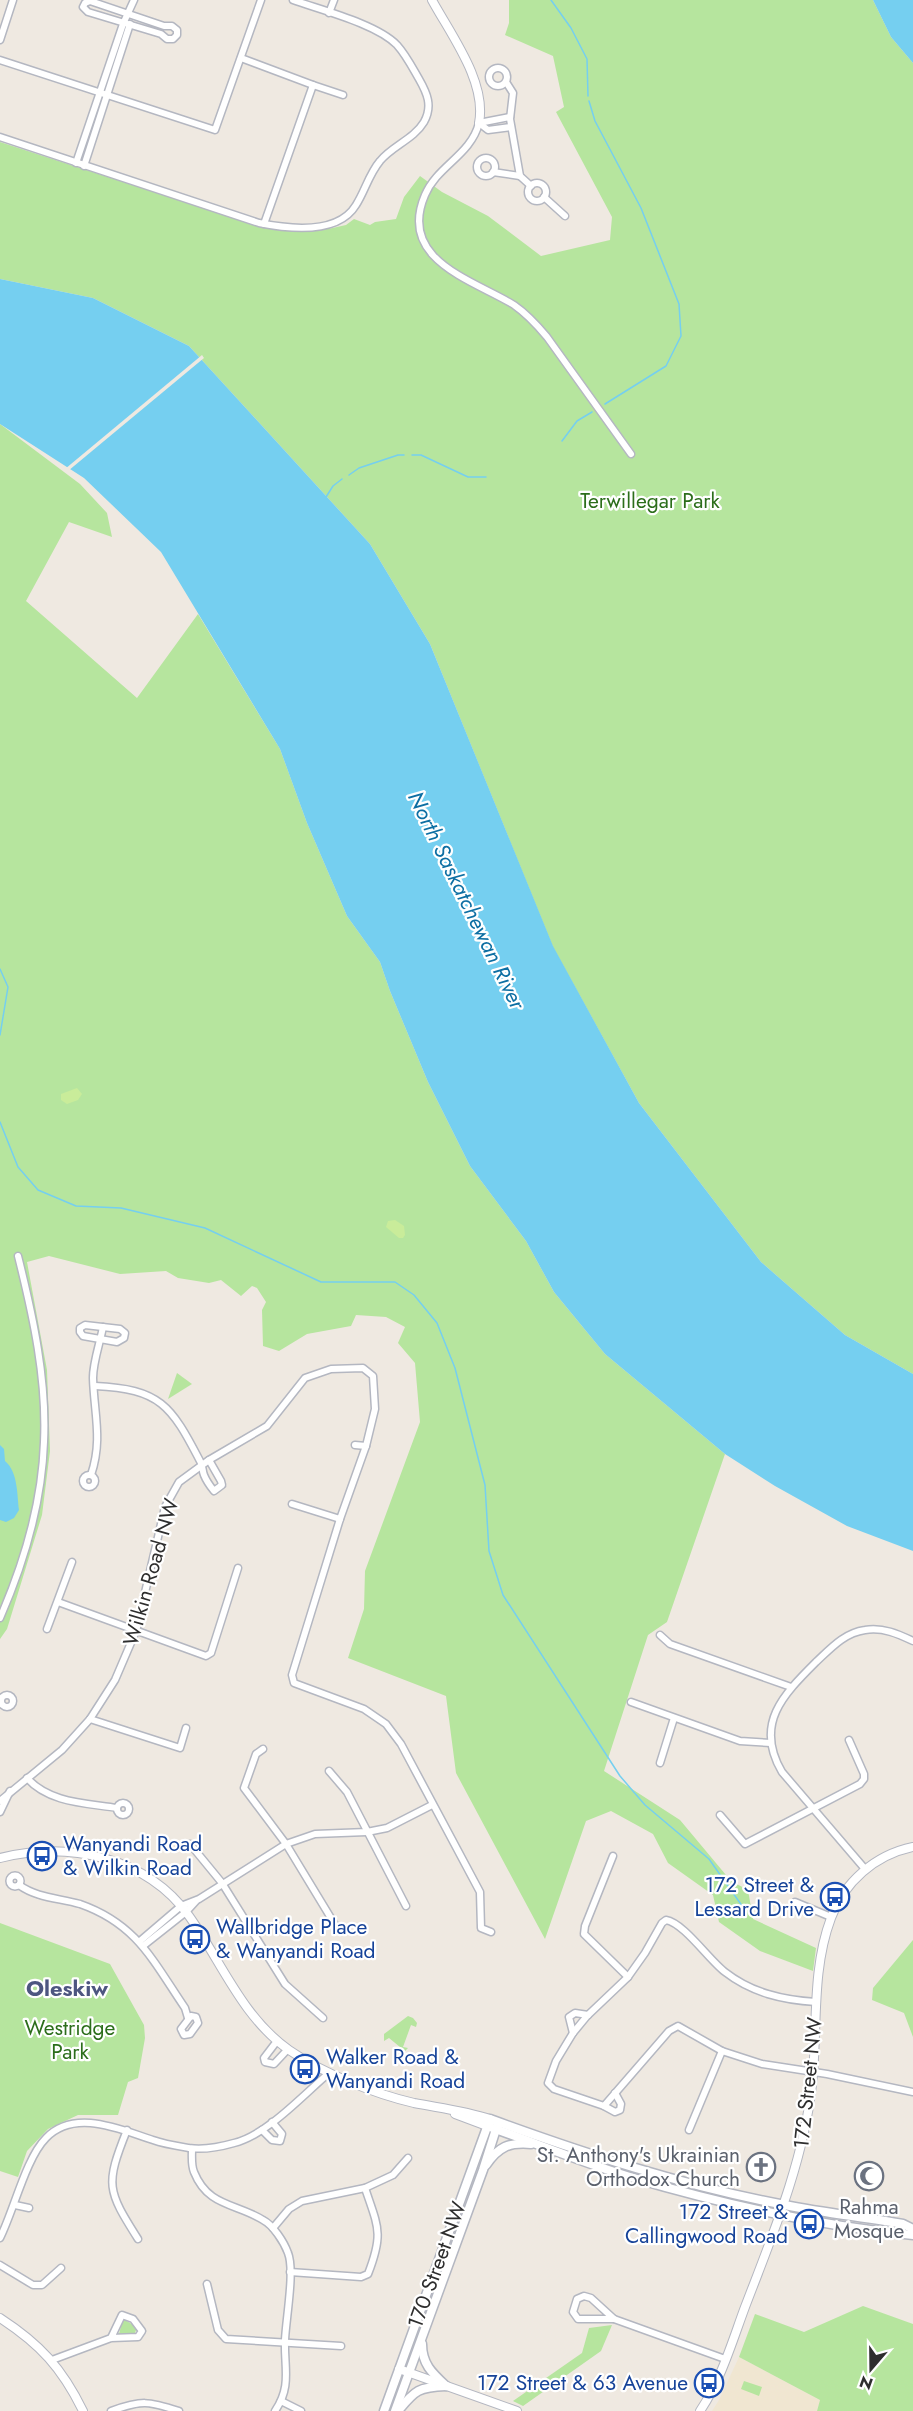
<svg xmlns="http://www.w3.org/2000/svg" width="913" height="2411" viewBox="0 0 913 2411" font-family="Jost,sans-serif">
	<style>
		.education { fill: #f0e6d1 }
		.green { fill: #b6e59e }
		.pitch { fill: #c9ec9a }
		.water { fill: #75cff0 }
		.pier { fill: #efe9e1 }
		.lines { fill: none; stroke-linecap: round; stroke-linejoin: round }
		.stream { stroke: #75cff0; stroke-width: 1.5 }
		.minor-casing { stroke: #b4b7c1; stroke-width: 9 }
		.tertiary-casing { stroke: #b4b7c1; stroke-width: 10 }
		.secondary-casing { stroke: #b4b7c1; stroke-width: 11 }
		.minor { stroke: #fff; stroke-width: 6 }
		.tertiary { stroke: #fff; stroke-width: 8 }
		.secondary { stroke: #fff; stroke-width: 8 }
		.labels { text-anchor: middle; dominant-baseline: central; stroke-width: 4.5; stroke-linejoin: round; paint-order: stroke }
		.park-label { font-size: 21px; fill: #2c6e1b; stroke: #fff }
		.street-label { font-size: 21px; fill: #2e2e2e; stroke: #fff }
		.transit-label { font-size: 21px; fill: #164399; stroke: #fff; text-anchor: start }
		.worship-label { font-size: 21px; fill: #5b616d; stroke: #fff; text-anchor: end }
		.water-label { font-size: 22px; font-style: italic; fill: #0d6fa3; stroke: #fff }
		.neighbourhood-label { font-size: 22px; font-weight: bold; fill: #4d5680; stroke: #fff }
	</style>
	<rect width="100%" height="100%" fill="#efe9e1"/>
	<path class="education" d="M739 2357 820 2400 817 2411H712L719 2400Z"/>
	<g class="green">
		<path d="M509 0H873L891 37 913 63V1374L845 1335 761 1262 639 1103 553 947 430 644 370 544 189 346 93 298 0 279V142L262 227 328 229 346 225 354 219 370 225 375 222 396 219 404 197 420 176 442 192 488 216 541 256 610 240 612 217 556 112 564 107 553 56 505 35 509 23Z"/>
		<path d="M0 424 80 484 107 513 112 537 69 522 26 601 137 698 198 614 280 749 307 823 347 916 380 962 390 991 428 1082 470 1166 526 1241 554 1292 605 1354 725 1454 667 1622 648 1635 604 1771 680 1820 731 1881 748 1890 753 1919 816 1948 813 1971 760 1951 719 1922 713 1895 668 1863 653 1834 611 1811 586 1821 545 1939 456 1773 446 1696 348 1658 364 1609 365 1571 420 1422 415 1363 398 1343 405 1327 386 1317 356 1315 351 1326 307 1334 279 1351 263 1346 262 1310 266 1302 257 1288 252 1286 241 1296 221 1280 209 1283 178 1278 166 1271 120 1274 49 1256 27 1262 47 1370 50 1451 42 1515 7 1629 0 1639Z"/>
		<path d="M177 1373 192 1384 168 1399Z"/>
		<path d="M0 1923 110 1964 144 2025 145 2038 138 2078 128 2082 118 2115H78L48 2129 27 2151 18 2177 0 2171Z"/>
		<path d="M913 1940V2037L904 2013 872 2000 873 1988Z"/>
		<path d="M408 2016 413 2018 417 2023 416 2027 411 2025 403 2047 408 2048 405 2051 399 2052 400 2047 389 2038 384 2041V2034Z"/>
		<path d="M863 2306 913 2324V2411H817L820 2400 739 2357 755 2314 804 2332Z"/>
		<path d="M123 2319 137 2327 135 2333 119 2334Z"/>
		<path d="M612 2325 601 2351 523 2406 513 2401 582 2353 589 2328Z"/>
		<path d="M744 2381 762 2387 759 2396 741 2389Z"/>
	</g>
	<g class="pitch">
		<path d="M77 1088 82 1094 78 1100 67 1104 61 1100V1094Z"/>
		<path d="M395 1220 404 1226 405 1235 403 1238H399L386 1227 388 1221Z"/>
	</g>
	<g class="water">
		<path d="M873 0H913V63L891 37Z"/>
		<path d="M0 279 93 298 189 346 370 544 430 644 553 946 639 1103 761 1262 845 1335 913 1374V1551L847 1526 775 1486 725 1454 605 1354 554 1292 526 1241 470 1166 428 1082 390 991 380 962 347 916 307 823 280 749 161 552 84 478 0 424Z"/>
		<path d="M0 1445 4 1449 5 1461C18 1472 17 1494 19 1510L14 1518 6 1522 0 1520Z"/>
	</g>
	<path class="pier" d="M202 355 204 358 68 471 65 469Z"/>
	<g class="lines">
		<g class="stream">
			<path d="M551 0 571 28 587 59 588 96"/>
			<path d="M589 101 595 121 641 208 679 304 681 336 666 366 605 404"/>
			<path d="M562 441 577 421 592 412"/>
			<path d="M412 455H421L468 477H486"/>
			<path d="M349 475 359 468 398 455H404"/>
			<path d="M326 497 333 486 342 479"/>
			<path d="M0 969 8 987 0 1035"/>
			<path d="M0 1122 18 1167 38 1190 76 1206 121 1208 205 1228 321 1282H395L414 1295 437 1323 455 1368 485 1485 489 1551 503 1595 620 1776 645 1805 709 1859 745 1910"/>
		</g>
		<g class="minor-casing">
			<g id="minor">
				<path d="M90 1 164 26H172L177 30V35L173 39H167L161 34 88 12 83 7 85 3Z"/>
				<path d="M329 13 334 0"/>
				<path d="M0 40 13 0"/>
				<path d="M241 58 313 85 264 224"/>
				<path d="M0 60 215 130 261 0"/>
				<circle cx="498" cy="77" r="9"/>
				<path d="M506 82 513 93 510 119 520 176 531 186"/>
				<path d="M313 85 343 95"/>
				<path d="M479 123C471 155 437 166 425 195 397 260 473 280 514 305 527 314 537 325 547 337L631 454"/>
				<path d="M479 123 488 130 511 127"/>
				<path d="M479 123 510 117"/>
				<path d="M0 137 259 223C289 229 338 235 356 205 365 191 369 174 380 161 392 146 414 139 424 122 433 106 427 93 419 79 412 67 406 55 397 45 377 24 321 10 293 0"/>
				<circle cx="486" cy="167" r="9"/>
				<path d="M76 163 123 24 134 0"/>
				<path d="M84 166 130 24"/>
				<path d="M493 172 520 176"/>
				<circle cx="537" cy="192" r="9"/>
				<path d="M544 197 565 216"/>
				<path d="M85 1325 120 1329 125 1333 124 1338 117 1342 83 1336 80 1332V1328Z"/>
				<path d="M95 1386C160 1389 171 1405 200 1461 203 1466 202 1470 204 1475 206 1480 210 1486 214 1491L222 1485 221 1481 209 1460"/>
				<path d="M355 1445 366 1446"/>
				<circle cx="89" cy="1481" r="6"/>
				<path d="M91 1475C103 1440 94 1413 93 1378 93 1362 100 1343 103 1327"/>
				<path d="M292 1504 340 1519"/>
				<path d="M58 1602 206 1656 211 1653 238 1568"/>
				<path d="M0 1618C24 1563 42 1502 44 1442 47 1380 33 1316 18 1256"/>
				<path d="M47 1629 72 1562"/>
				<path d="M660 1635 670 1644 791 1687"/>
				<circle cx="7" cy="1701" r="6"/>
				<path d="M631 1702 740 1741 771 1743"/>
				<path d="M90 1719 180 1748 186 1728"/>
				<path d="M263 1749 256 1754 244 1788 286 1844 337 1928"/>
				<path d="M660 1763 674 1718"/>
				<path d="M329 1771 347 1792 406 1906"/>
				<path d="M27 1778C49 1803 86 1803 117 1808"/>
				<path d="M0 1801 62 1750 90 1719 115 1680 136 1631 165 1507 179 1482 209 1460 267 1426 305 1378 331 1369 363 1368 373 1376 375 1409 366 1446 340 1519 292 1675 294 1683 364 1709 386 1724 401 1744 480 1892 481 1928 491 1932"/>
				<circle cx="123" cy="1809" r="6"/>
				<path d="M0 1812 10 1791"/>
				<path d="M720 1815 745 1844 860 1784 864 1779V1774L849 1740"/>
				<path d="M190 1844 222 1883 285 1984 323 2018"/>
				<path d="M613 1856 585 1926 584 1934 628 1977"/>
				<path d="M865 1869 782 1772C754 1724 783 1695 816 1662 831 1648 844 1633 865 1630 883 1627 898 1634 913 1641"/>
				<circle cx="15" cy="1881" r="5.5"/>
				<path d="M19 1885C37 1898 59 1898 80 1904 137 1924 153 1961 185 2008L188 2018"/>
				<path d="M795 1902 831 1917"/>
				<path d="M140 1941 181 1906 199 1899 286 1844 315 1834 367 1832 387 1828 432 1805"/>
				<path d="M143 1946 186 1912 196 1901"/>
				<path d="M816 2002C783 2000 752 1993 725 1972 709 1960 684 1923 666 1920L662 1923 645 1953 628 1977 587 2016 573 2033 556 2061 548 2083 554 2089 604 2106 669 2031 678 2026 722 2051 762 2064 827 2074 913 2092"/>
				<path d="M191 2016 196 2017 198 2023 190 2034 184 2035 181 2029Z"/>
				<path d="M573 2033 569 2017 575 2013 588 2015"/>
				<path d="M277 2041 264 2058 265 2062 274 2064 288 2049"/>
				<path d="M604 2106 615 2112 620 2110 621 2104 615 2093"/>
				<path d="M127 2130C105 2185 107 2190 138 2239"/>
				<path d="M262 2130 272 2140 280 2141 282 2134 272 2122"/>
				<path d="M689 2130 722 2051"/>
				<path d="M192 2149C192 2156 191 2165 194 2172 208 2207 236 2203 263 2220 273 2225 284 2242 288 2253 295 2271 286 2318 285 2340 284 2368 292 2386 275 2411"/>
				<path d="M15 2205 29 2208"/>
				<path d="M273 2228 289 2209 302 2201 365 2188 393 2175 408 2158"/>
				<path d="M0 2238C14 2210 26 2158 46 2138 75 2108 121 2130 153 2140 164 2144 177 2146 189 2148 204 2150 220 2147 234 2143 267 2135 303 2095 329 2073"/>
				<path d="M0 2265 33 2285H42L61 2268"/>
				<path d="M290 2272 361 2277 368 2274C384 2233 378 2227 365 2188"/>
				<path d="M207 2284 218 2330 226 2339 341 2346"/>
				<path d="M584 2296 591 2298 614 2319H578L573 2312 577 2299Z"/>
				<path d="M614 2319 725 2359"/>
				<path d="M52 2360 111 2338 138 2337 142 2331 133 2319 122 2315 111 2338"/>
				<path d="M281 2401 301 2411"/>
				<path d="M111 2411C142 2400 148 2401 179 2411"/>
			</g>
		</g>
		<g class="tertiary-casing">
			<g id="tertiary">
				<path d="M432 0C451 35 487 82 479 123"/>
				<path d="M0 1858C67 1841 146 1856 189 1916 221 1961 242 2017 289 2050 322 2073 375 2094 414 2103 440 2108 465 2111 490 2119"/>
				<path d="M455 2114 487 2126"/>
				<path d="M0 2318C40 2344 62 2368 83 2411"/>
				<path d="M399 2369 517 2411"/>
				<path d="M700 2411C721 2380 732 2342 745 2307 773 2234 803 2163 812 2085 818 2030 811 1971 831 1918 844 1882 875 1855 913 1847"/>
			</g>
		</g>
		<g class="secondary-casing">
			<g id="secondary">
				<path d="M487 2126C535 2143 582 2162 630 2177 722 2204 818 2226 913 2235"/>
				<path d="M486 2165C498 2147 509 2142 531 2144"/>
				<path d="M422 2344C422 2364 432 2373 446 2386"/>
				<path d="M384 2411 490 2119C586 2154 684 2186 785 2205 824 2213 863 2217 903 2224L913 2229"/>
				<path d="M395 2411 483 2170 497 2126"/>
				<path d="M398 2411C415 2390 419 2387 446 2386"/>
			</g>
		</g>
		<use href="#minor" class="minor"/>
		<use href="#tertiary" class="tertiary"/>
		<use href="#secondary" class="secondary"/>
	</g>
	<defs>
		<g id="bus-ring" transform="scale(1.5)"><circle r="9.5" fill="#fff" stroke="#1a4fb4" stroke-width="1.5"/><path d="M-5-6H5V4H4V6H2V4H-2V6H-4V4H-5ZM-3.5-4V0h7V-4ZM-3.5 1.2v1.5H-2V1.2ZM2 1.2v1.5H3.5V1.2Z" fill="#1a4fb4"/></g>
		<g id="church-ring" transform="scale(1.5)"><circle r="9.5" fill="#fff" stroke="#6b7280" stroke-width="1.5"/><path d="M-1.2-6h2.4v3.5h3.3v2.4h-3.3V6h-2.4V-.1h-3.3v-2.4h3.3Z" fill="#6b7280"/></g>
		<g id="mosque-ring" transform="scale(1.5)"><circle r="9.5" fill="#fff" stroke="#6b7280" stroke-width="1.5"/><path d="M3.5-4.9A6 6 0 1 0 3.5 4.9A5 5 0 1 1 3.5-4.9Z" fill="#6b7280"/></g>
	</defs>
	<g fill-rule="evenodd">
		<use href="#bus-ring" x="42" y="1856"/>
		<use href="#bus-ring" x="835" y="1897"/>
		<use href="#bus-ring" x="195" y="1939"/>
		<use href="#bus-ring" x="305" y="2069"/>
		<use href="#church-ring" x="761" y="2167"/>
		<use href="#mosque-ring" x="869" y="2176"/>
		<use href="#bus-ring" x="809" y="2224"/>
		<use href="#bus-ring" x="709" y="2383"/>
	</g>
	<g class="labels">
		<g class="park-label">
			<text x="650" y="501">Terwillegar Park</text>
			<text x="70" y="2028">Westridge<tspan x="70" dy="24">Park</tspan></text>
		</g>
		<g class="street-label">
			<text transform="translate(151 1572) rotate(-74)">Wilkin Road NW</text>
			<text transform="translate(808 2083) rotate(-84)">172 Street NW</text>
			<text transform="translate(437 2265) rotate(-70)">170 Street NW</text>
		</g>
		<g class="transit-label">
			<text x="63" y="1844">Wanyandi Road<tspan x="63" dy="24">&amp; Wilkin Road</tspan></text>
			<text x="814" y="1885" text-anchor="end">172 Street &amp;<tspan x="814" dy="24">Lessard Drive</tspan></text>
			<text x="216" y="1927">Wallbridge Place<tspan x="216" dy="24">&amp; Wanyandi Road</tspan></text>
			<text x="326" y="2057">Walker Road &amp;<tspan x="326" dy="24">Wanyandi Road</tspan></text>
			<text x="788" y="2212" text-anchor="end">172 Street &amp;<tspan x="788" dy="24">Callingwood Road</tspan></text>
			<text x="688" y="2383" text-anchor="end">172 Street &amp; 63 Avenue</text>
		</g>
		<g class="worship-label">
			<text x="740" y="2155">St. Anthony's Ukrainian<tspan x="740" dy="24">Orthodox Church</tspan></text>
			<text x="869" y="2207" text-anchor="middle">Rahma<tspan x="869" dy="24">Mosque</tspan></text>
		</g>
		<g class="water-label">
			<text transform="translate(467 900) rotate(64)">North Saskatchewan River</text>
		</g>
		<g class="neighbourhood-label">
			<text x="67" y="1988">Oleskiw</text>
		</g>
	</g>
	<g transform="translate(871 2369) rotate(200)" stroke="#ffffff" stroke-width="4.5" paint-order="stroke">
	<path d="M0-4.5L10 22L0 15L-10 22Z" fill="#2e2e2e"/>
	<text y="-9" font-size="16" font-weight="bold" text-anchor="middle" fill="#2e2e2e">N</text>
	</g>
</svg>
